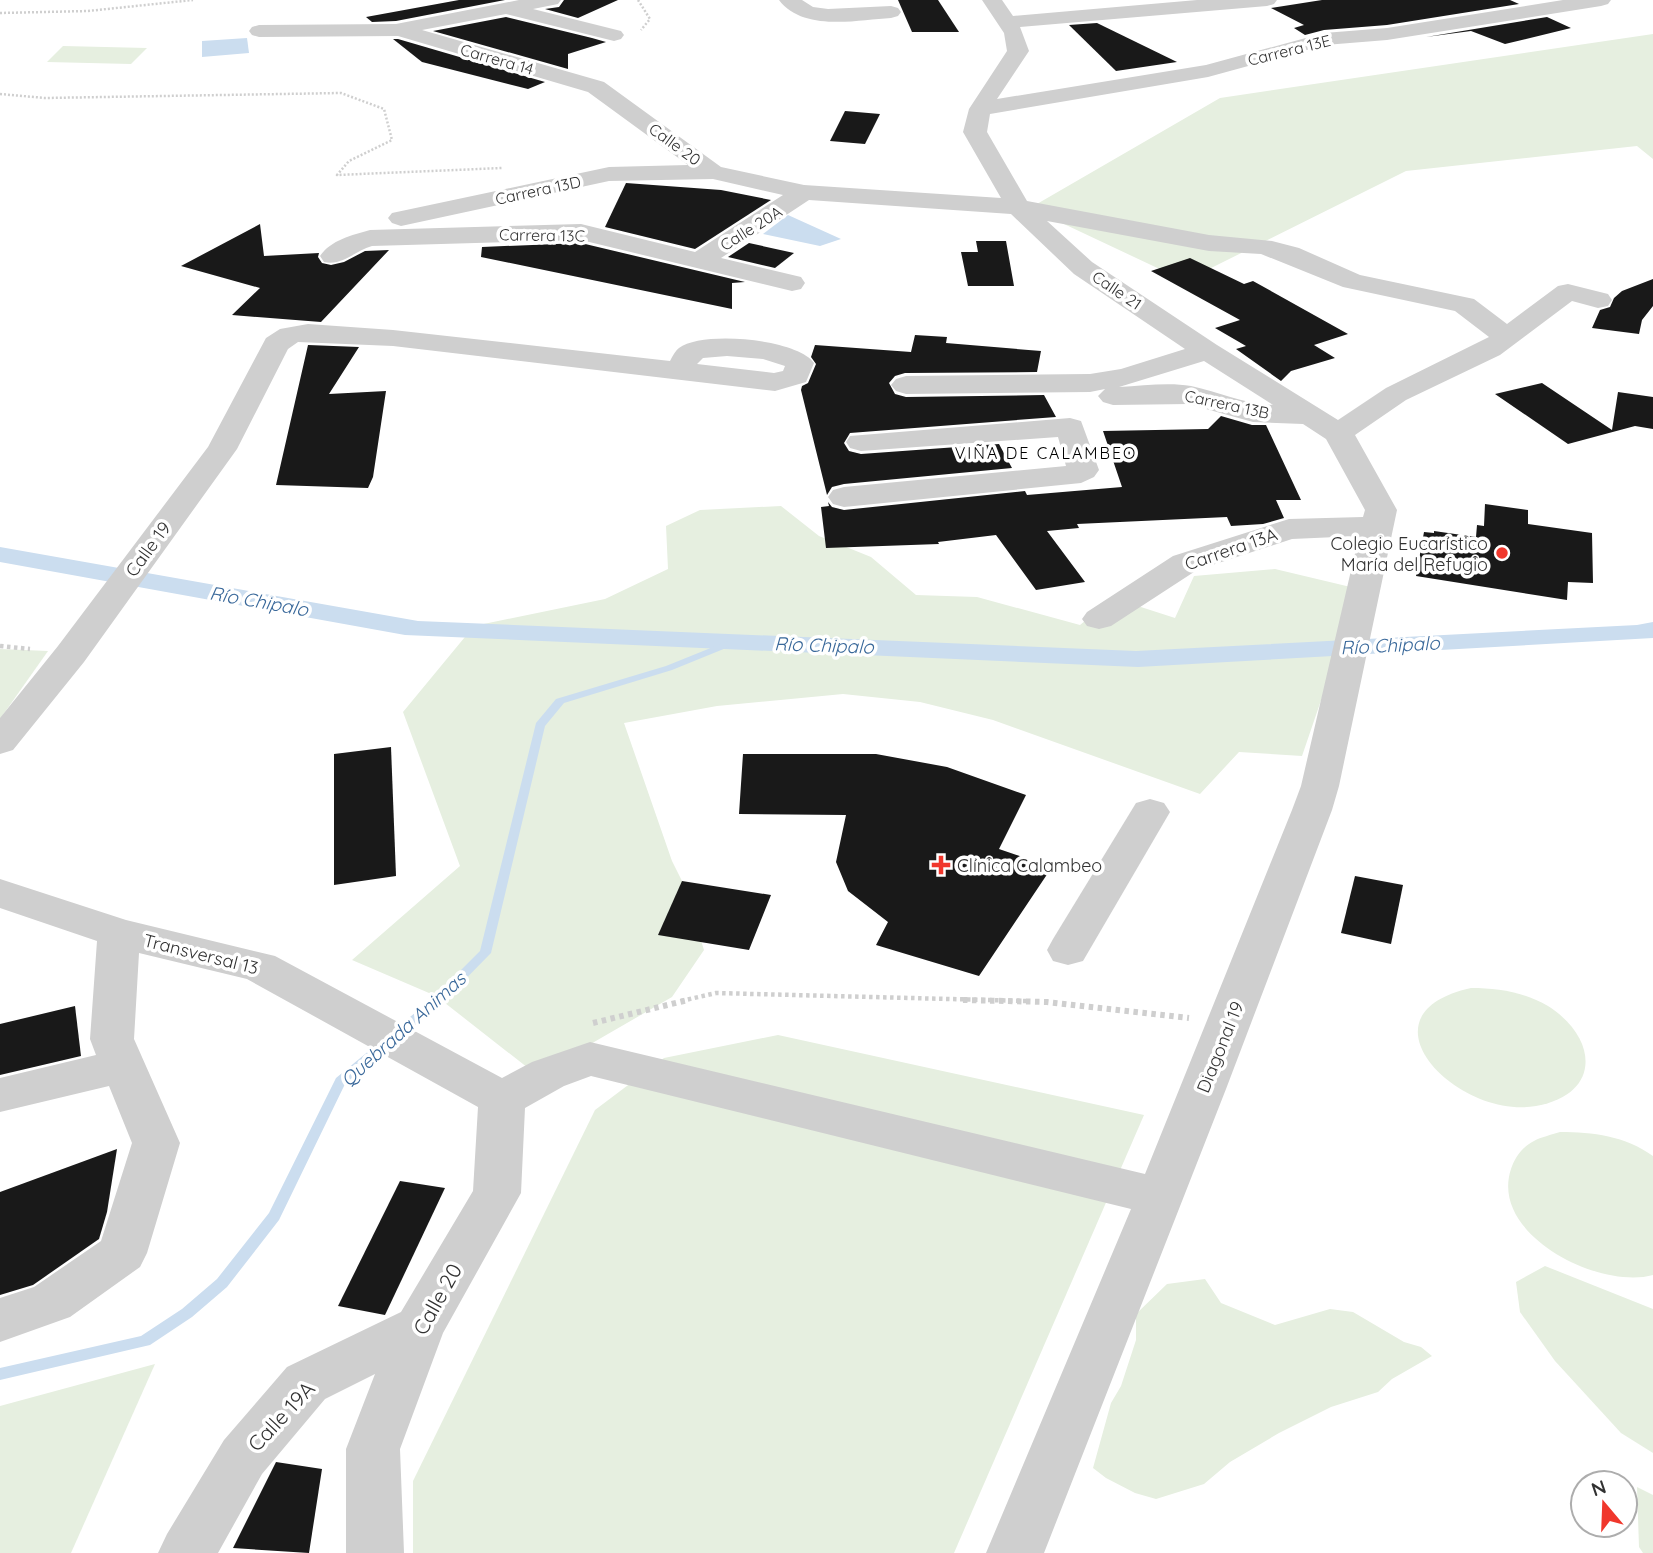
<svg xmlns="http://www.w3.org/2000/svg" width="1653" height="1553" viewBox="0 0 1653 1553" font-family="Quicksand,sans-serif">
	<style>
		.green { fill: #e6efe0 }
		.water { fill: #cbddef }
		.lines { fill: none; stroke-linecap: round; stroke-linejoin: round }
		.stream { fill: #cbddef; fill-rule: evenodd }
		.building { fill: #191919 }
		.path-far2 { stroke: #cfcfcf; stroke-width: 2.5; stroke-dasharray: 2 2; stroke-linecap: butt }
		.path-far1 { stroke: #cfcfcf; stroke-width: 4.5; stroke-dasharray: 3.5 3.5; stroke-linecap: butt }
		.path { stroke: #cfcfcf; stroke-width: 6; stroke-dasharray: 4.5 4.5; stroke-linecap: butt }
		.minor { fill: #cfcfcf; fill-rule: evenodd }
		.poi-dot { fill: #f0372c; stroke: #fff; stroke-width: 2.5 }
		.labels { text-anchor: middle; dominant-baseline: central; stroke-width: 7; stroke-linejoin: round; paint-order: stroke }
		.far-street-label { font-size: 16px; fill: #323232; stroke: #fff }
		.far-neighbourhood-label { font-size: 16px; letter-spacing: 2px; fill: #000; stroke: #fff }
		.poi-label { font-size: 18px; fill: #323232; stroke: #fff; text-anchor: end }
		.street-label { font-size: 18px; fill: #323232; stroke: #fff }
		.water-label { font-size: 19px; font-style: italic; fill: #39689a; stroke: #fff }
		.near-street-label { font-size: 21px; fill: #323232; stroke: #fff }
	</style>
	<rect width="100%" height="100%" fill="#fff"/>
	<g class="green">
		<path d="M1653 34V159L1637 146 1406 171 1185 281 1030 208 1220 98Z"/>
		<path d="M63 46 147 48 131 64 47 62Z"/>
		<path d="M781 506 819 536 871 557 916 595 977 597 1080 625 1113 598 1175 618 1194 576 1275 569 1359 589 1302 756 1239 752 1200 794 993 720 920 702 843 694 717 706 624 723 672 861 682 881 704 950 672 997 537 1075 436 996 352 960 460 866 403 712 474 626 605 599 668 569 666 526 700 510Z"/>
		<path d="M0 649 48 651 0 719Z"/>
		<path d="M1471 988C1498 988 1524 992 1548 1006 1598 1038 1602 1094 1536 1106 1457 1120 1353 1014 1471 988Z"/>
		<path d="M778 1035 1144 1115 954 1553H413V1481L595 1110 664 1058Z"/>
		<path d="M1560 1132C1593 1132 1625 1136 1653 1156V1275C1600 1290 1489 1235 1511 1169 1515 1157 1522 1147 1534 1141 1541 1137 1551 1135 1560 1132Z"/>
		<path d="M1545 1266 1653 1309V1453L1621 1433 1555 1361 1520 1312 1516 1282Z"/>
		<path d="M1205 1279 1221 1303 1275 1325 1330 1309 1353 1312 1404 1342 1421 1347 1432 1356 1392 1379 1378 1392 1331 1407 1279 1433 1230 1462 1204 1484 1156 1499 1135 1493 1106 1478 1093 1468 1111 1403 1121 1386 1136 1340V1314L1167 1284Z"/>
		<path d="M155 1364 71 1553H0V1406Z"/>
		<path d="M1637 1487 1653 1495V1553H1643L1639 1547Z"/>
	</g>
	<g class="water">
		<path d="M247 38 249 53 202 57V41Z"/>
		<path d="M788 215 841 239 820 246 763 234Z"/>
		<path d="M0 547 418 621 1136 651 1637 625 1653 622V638L1138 667 405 635 0 562Z"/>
	</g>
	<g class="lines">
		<path class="stream" d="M728 641 731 642 733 644 731 646 672 670 564 703 545 726 491 953 441 1004 345 1084 279 1220 227 1287 192 1317 150 1345 0 1380V1368L141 1336 182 1309 217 1279 269 1213 336 1078 433 998 480 951 536 723 556 699 666 666Z"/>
	</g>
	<g class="building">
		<path d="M459 0H505L396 21 372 22 366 17Z"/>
		<path d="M564 0H618L578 18 545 9 559 7Z"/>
		<path d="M898 0H938L959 32H912Z"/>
		<path d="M1322 0H1510L1519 4 1387 25 1324 30 1305 35 1294 28 1304 25 1271 8Z"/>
		<path d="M506 17 592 38 606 42 568 54V69L433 31Z"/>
		<path d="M1547 17 1571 28 1505 44 1471 31 1426 37Z"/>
		<path d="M1097 23 1177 62 1116 71 1069 25Z"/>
		<path d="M393 39H398L545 82 528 89 422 62Z"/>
		<path d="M845 111 880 114 865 144 830 141Z"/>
		<path d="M626 183 721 190 771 200 695 249 605 227Z"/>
		<path d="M260 224 264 256 319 253 318 257 322 263 331 265 344 262 365 251 389 250 321 322 232 315 260 288 181 266Z"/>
		<path d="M976 241H1006L1014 286H968L961 252H978Z"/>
		<path d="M581 243 745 282 732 283V309L481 257 482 247Z"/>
		<path d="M749 243 794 253 775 268 728 257Z"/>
		<path d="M1190 258 1244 284 1253 281 1348 334 1314 345 1335 358 1291 371 1281 381 1236 349 1246 346 1215 328 1240 320 1151 271Z"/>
		<path d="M1653 279V306L1642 320 1639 334 1592 328 1600 310 1610 307 1614 298 1622 291Z"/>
		<path d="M915 335 947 337 946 343 1041 351 1037 372 905 373 895 376 889 383 895 394 906 397 1044 395 1056 417 850 433 844 443 849 451 861 454 999 444 1012 468 844 484 832 487 827 495 801 390 802 386 808 383 816 364 811 357 815 345 911 352Z"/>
		<path d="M308 345 359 347 329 394 386 391 373 477 368 488 276 485Z"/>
		<path d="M1542 383 1612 430 1618 392 1653 397V429L1635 426 1568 444 1495 394Z"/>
		<path d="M1221 416 1252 425H1266L1301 500H1276L1284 518 1263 524 1231 526 1227 517 1077 524 1079 528 1047 531 1085 582 1036 590 996 535 938 542 939 544 826 548 821 507 829 506 828 502 832 507 844 510 1025 491 1027 495 1122 487 1103 431 1208 429Z"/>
		<path d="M1485 504 1528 510V524L1592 533 1593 583 1568 582 1567 600 1416 576 1424 532 1434 533V531L1476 537 1477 525 1484 526Z"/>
		<path d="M391 747 396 876 334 885V754Z"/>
		<path d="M743 754H876L947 767 1026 795 999 849 1052 867 979 976 876 945 888 922 848 891 836 862 846 815 739 814Z"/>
		<path d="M1355 876 1403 885 1391 944 1341 933Z"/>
		<path d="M682 881 771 895 749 950 658 935Z"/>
		<path d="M75 1006 81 1056 0 1075V1024Z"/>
		<path d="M117 1149 107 1212 99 1239 33 1285 0 1295V1192Z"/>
		<path d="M400 1181 445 1188 385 1315 338 1306Z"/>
		<path d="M276 1462 322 1469 309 1553 233 1548Z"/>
	</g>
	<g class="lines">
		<g class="path-far2">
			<path d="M638 0 650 19 641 30"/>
			<path d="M0 13 88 11 193 0"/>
			<path d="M0 94 45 98 341 93 384 109 392 140 349 161 337 175 502 168"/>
		</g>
		<g class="path-far1">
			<path d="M0 646 30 649"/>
			<path d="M681 1001 716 993 1027 1001"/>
		</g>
		<g class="path">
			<path d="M963 1000 1047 1002 1189 1018"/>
			<path d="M593 1023 688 1000"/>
		</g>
		<g class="minor">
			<path d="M519 0H561L558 4 533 9 621 31 624 35 621 39 614 41 506 14 422 30 604 82 721 167 804 185 1001 198 963 132 969 109 1007 51 1004 33 982 0H1002L1013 16 1197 0H1277L1274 4 1267 6 1020 27 1029 51 997 99 1206 65 1324 33 1387 28 1563 0H1611L1608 4 1601 6 1387 40 1325 45 1208 77 990 114 987 132 1027 201 1209 235 1272 241 1299 248 1360 275 1474 299 1507 324 1558 286 1568 284 1608 294 1612 300 1608 306 1598 308 1572 301 1500 355 1406 400 1355 435 1397 510 1339 786 1332 810 1226 1089 1044 1553H986L1131 1209 591 1076 564 1086 525 1108 521 1193 443 1333 400 1449 404 1553H346V1449L375 1374 325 1399 262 1474 218 1553H158L167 1534 224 1440 287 1367 401 1312 473 1191 478 1107 247 979 139 953 134 1039 180 1143 147 1253 140 1267 70 1317 0 1342V1298L34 1287 101 1241 132 1143 109 1086 0 1112V1078L96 1055 90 1039 97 941 0 908V879L126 920 275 956 502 1078 532 1062 590 1042 1145 1174 1292 810 1301 786 1359 536 1292 539 1197 570 1111 626 1099 629 1087 626 1082 619 1087 612 1173 556 1289 519 1363 517 1365 510 1326 439 1303 424 1253 422 1188 404 1113 405 1103 402 1098 396 1105 389 1090 392 906 394 896 391 891 385 896 379 906 376 1090 374 1121 369 1185 349 1074 274 1011 214 809 200 721 258 801 277 805 283 801 289 792 291 581 240 372 246C354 251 343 266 324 262L320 256C331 240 352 235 370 230L581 224 695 252 783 195 713 179 609 181 401 226 392 223 388 218 392 213 609 167 688 165 588 92 398 36 259 37 252 35 249 31 252 27 259 25 396 24ZM1047 221 1209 251 1261 254 1343 287 1455 311 1489 337 1386 388 1338 420 1217 345 1092 262ZM1204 361 1273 405C1244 404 1219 392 1191 386 1168 382 1143 386 1119 387Z"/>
			<path d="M779 0H802L813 7 828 9 891 6 898 8 901 12 898 16 891 18C857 20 803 32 779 0Z"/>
			<path d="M308 324 393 330 670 361C672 357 675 351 679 348 702 330 798 339 814 363L806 382 775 391 393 346 298 342 288 349 237 449 84 662 13 750 0 754V718L58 646 208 447 266 338 280 329ZM727 356 763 359 785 366 783 371 774 373 697 364 703 358Z"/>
			<path d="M1070 418 1081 421 1099 470 1094 477 1081 483 844 507 833 504 828 497 833 490 844 487 1066 466 1058 437 861 451 850 448 846 442 850 436Z"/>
			<path d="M1150 799 1164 803 1170 812 1083 961 1068 965 1053 961 1047 950 1053 939 1136 803Z"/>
		</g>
	</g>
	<g class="poi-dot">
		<circle cx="1502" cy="553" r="7"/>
		<path d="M937.5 854.5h7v7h7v7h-7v7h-7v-7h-7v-7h7z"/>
	</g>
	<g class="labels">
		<g class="far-street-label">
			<text transform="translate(1289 50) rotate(-14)">Carrera 13E</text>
			<text transform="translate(497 59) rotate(16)">Carrera 14</text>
			<text transform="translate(675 144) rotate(36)">Calle 20</text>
			<text transform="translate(538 190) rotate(-12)">Carrera 13D</text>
			<text transform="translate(751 228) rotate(-32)">Calle 20A</text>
			<text transform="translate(542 235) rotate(1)">Carrera 13C</text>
			<text transform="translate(1117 290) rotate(34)">Calle 21</text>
			<text transform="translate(1227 404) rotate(12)">Carrera 13B</text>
		</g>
		<g class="far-neighbourhood-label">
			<text x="1046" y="453">VIÑA DE CALAMBEO</text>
		</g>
		<g class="poi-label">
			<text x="1488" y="543">Colegio Eucarístico<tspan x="1488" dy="21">María del Refugio</tspan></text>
			<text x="957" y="865" text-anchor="start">Clínica Calambeo</text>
		</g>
		<g class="street-label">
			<text transform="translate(148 549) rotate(-54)">Calle 19</text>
			<text transform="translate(1231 549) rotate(-19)">Carrera 13A</text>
			<text transform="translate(201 954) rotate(14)">Transversal 13</text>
			<text transform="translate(1220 1047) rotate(-68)">Diagonal 19</text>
		</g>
		<g class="water-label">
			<text transform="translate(259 601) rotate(10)">Río Chipalo</text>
			<text transform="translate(824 645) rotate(2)">Río Chipalo</text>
			<text transform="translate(1390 645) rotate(-3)">Río Chipalo</text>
			<text transform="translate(403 1029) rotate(-42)">Quebrada Animas</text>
		</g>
		<g class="near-street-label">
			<text transform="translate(437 1299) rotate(-61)">Calle 20</text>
			<text transform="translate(281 1416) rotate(-47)">Calle 19A</text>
		</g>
	</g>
	<g transform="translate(1604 1504) rotate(341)"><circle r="33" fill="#ffffff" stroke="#adadad" stroke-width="2"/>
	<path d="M0-5L12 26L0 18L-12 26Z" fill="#f0372c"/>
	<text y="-10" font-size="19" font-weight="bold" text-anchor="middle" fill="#323232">N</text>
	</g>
</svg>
